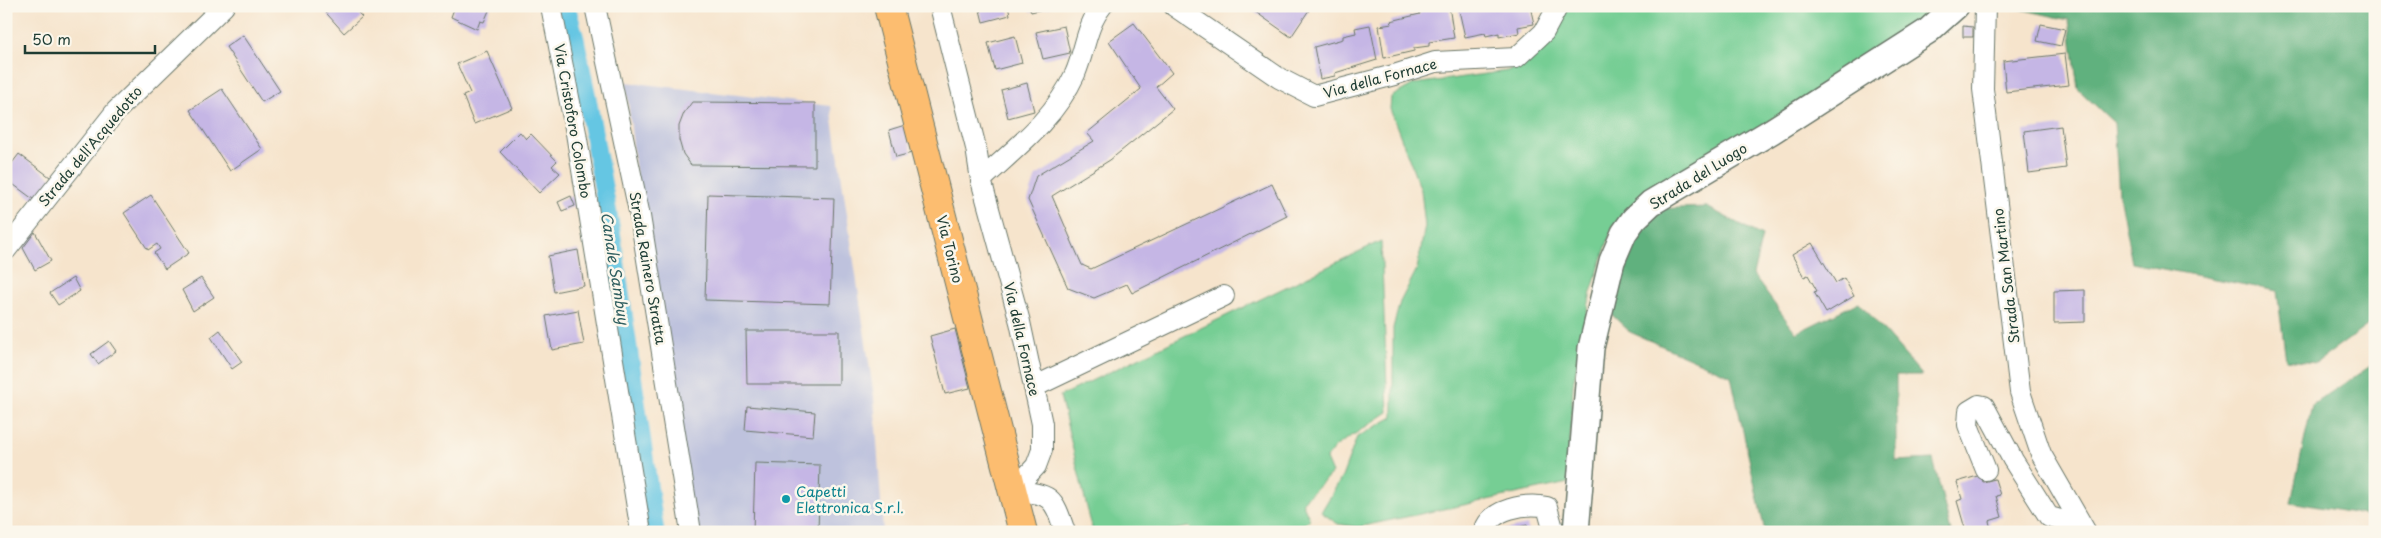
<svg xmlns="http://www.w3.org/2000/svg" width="2381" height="538" viewBox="0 0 2381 538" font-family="'Playpen Sans',sans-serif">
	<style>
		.industrial { fill: #bec2dd }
		.green { fill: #76ce94; stroke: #4a8664 }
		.forest { fill: #60b17e; stroke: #407759 }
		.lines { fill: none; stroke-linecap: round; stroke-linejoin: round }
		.canal { stroke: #65c6e3; stroke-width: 19 }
		.building { fill: #c5b6e5 }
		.minor-casing { stroke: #6a7769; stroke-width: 22 }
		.tertiary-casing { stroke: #6a7769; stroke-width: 28 }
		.primary-casing { stroke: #6a7769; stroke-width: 30 }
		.minor { stroke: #fff; stroke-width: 20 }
		.tertiary { stroke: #fff; stroke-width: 25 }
		.primary { stroke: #fcbd6f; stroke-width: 28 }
		.culture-dot { fill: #0f9aa8; stroke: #fbf7ec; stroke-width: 2 }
		.labels { text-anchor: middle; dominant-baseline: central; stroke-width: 5; stroke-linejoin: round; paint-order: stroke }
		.street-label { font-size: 14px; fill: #1f3d34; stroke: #fbf7ec }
		.culture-label { font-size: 14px; fill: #0d838f; stroke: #fbf7ec; text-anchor: start }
		.water-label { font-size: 15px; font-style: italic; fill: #305f60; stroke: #fbf7ec }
	</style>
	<rect width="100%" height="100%" fill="#fbf7ec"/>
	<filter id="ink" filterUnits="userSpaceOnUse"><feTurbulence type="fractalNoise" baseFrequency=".02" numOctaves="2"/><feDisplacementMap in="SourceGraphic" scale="10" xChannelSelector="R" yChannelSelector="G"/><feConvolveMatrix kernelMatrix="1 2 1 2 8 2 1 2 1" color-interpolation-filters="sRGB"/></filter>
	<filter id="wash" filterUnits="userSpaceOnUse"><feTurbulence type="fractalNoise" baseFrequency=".0096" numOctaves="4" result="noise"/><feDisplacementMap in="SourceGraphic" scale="20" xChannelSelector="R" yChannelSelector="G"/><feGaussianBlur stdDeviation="1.12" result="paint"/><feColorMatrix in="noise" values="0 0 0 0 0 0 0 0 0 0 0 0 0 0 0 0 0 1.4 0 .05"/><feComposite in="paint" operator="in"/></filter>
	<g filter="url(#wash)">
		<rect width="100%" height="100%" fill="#f6e4cc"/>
		<path class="industrial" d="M626 82 831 106 874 397 883 532H686L643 237Z"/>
		<g class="green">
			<path d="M1566 6H1914L1937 19 1646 196 1613 226 1591 292 1573 385 1568 483 1358 527 1338 524 1321 512 1342 477 1357 437 1393 417V328L1400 302 1417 269 1425 226 1421 190 1390 109 1391 97 1414 84 1507 71 1530 60 1550 39Z"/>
			<path d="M1381 241 1388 412 1335 447 1326 459 1332 473 1302 502 1310 520 1290 532H1194L1189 527 1163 532H1093L1060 396Z"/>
		</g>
		<g class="forest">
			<path d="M2007 6H2375V320L2316 363 2286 360 2277 291 2132 263 2119 195 2114 123 2078 89 2069 20Z"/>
			<path d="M1707 207 1762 236 1753 275 1796 333 1859 302 1922 375H1896V461L1933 459 1951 532H1765L1731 376 1630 332 1610 313 1618 264 1651 209Z"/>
			<path d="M2375 363V517L2291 502 2312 405Z"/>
		</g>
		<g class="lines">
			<path class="canal" d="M566 6 575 39 587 98 611 231 655 532"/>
		</g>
		<g id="blocks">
			<g class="building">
				<path d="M320 6H352L362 17 344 33Z"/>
				<path d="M455 6H491L484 22 480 21 477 29 451 17Z"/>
				<path d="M979 6H1008L1010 15 983 22Z"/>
				<path d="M1029 6H1050L1051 7 1031 12Z"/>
				<path d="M1247 6H1304L1309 10 1291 37Z"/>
				<path d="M1440 6H1449L1454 38 1429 42V46L1414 48V51L1384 58 1379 26 1392 24 1391 21 1420 14 1419 10Z"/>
				<path d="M1458 6H1530L1534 24 1518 27 1519 33 1499 37V33L1486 36 1485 33 1465 37Z"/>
				<path d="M1134 23 1172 73 1156 87 1173 109 1110 160 1052 196 1082 265 1091 269 1272 184 1287 216 1132 293 1127 284 1094 298 1068 288 1028 200 1036 176 1094 141 1087 133 1141 89 1109 41Z"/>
				<path d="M2041 24 2065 29 2061 46 2037 41Z"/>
				<path d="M1370 25 1377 60 1335 73V76L1320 79 1314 47 1343 39V36L1356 33 1355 28Z"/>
				<path d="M1064 26 1070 53 1043 59 1036 32Z"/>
				<path d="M1963 26 1973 27V37H1963Z"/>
				<path d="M243 35 280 91 262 102 226 47Z"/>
				<path d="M1015 36 1022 63 995 70 988 43Z"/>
				<path d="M487 51 512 108 474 124 463 96 470 93 457 64Z"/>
				<path d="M2065 54 2069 85 2006 92 2003 61Z"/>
				<path d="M1027 83 1034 111 1008 118 1001 90Z"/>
				<path d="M222 89 262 149 230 171 190 110Z"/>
				<path d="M692 102 815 103V166L691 165 683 154 679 140V126L684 113Z"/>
				<path d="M905 125 912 153 896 157 889 130Z"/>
				<path d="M2061 126 2066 168 2029 173 2024 131Z"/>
				<path d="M520 132 526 139 531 134 557 161 552 166 560 173 539 193 500 152Z"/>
				<path d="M19 154 54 180 37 202 6 179V171Z"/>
				<path d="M708 194 834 198 830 304 705 300Z"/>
				<path d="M151 195 189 253 165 269 154 253 160 249 157 244 148 250 124 213Z"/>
				<path d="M571 196 575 206 562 211 558 202Z"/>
				<path d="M35 232 51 261 35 270 23 248Z"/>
				<path d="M1812 243 1836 283 1844 278 1854 296 1826 313 1814 292 1817 291 1808 275 1804 277 1792 255Z"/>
				<path d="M578 250 584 286 554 292 548 256Z"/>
				<path d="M73 278 80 291 58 305 50 293Z"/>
				<path d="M201 278 214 297 193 311 182 290Z"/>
				<path d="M2085 290V322L2054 323V291Z"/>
				<path d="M578 310 584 344 552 350 546 316Z"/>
				<path d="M955 329 970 388 945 394 930 336Z"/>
				<path d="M220 330 242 362 232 369 211 337Z"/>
				<path d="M746 331H839V384H747Z"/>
				<path d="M109 341 116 351 98 364 91 354Z"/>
				<path d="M747 406 815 412 813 436 745 430Z"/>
				<path d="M755 463 820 465 818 532H753Z"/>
				<path d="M1981 475 1983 482 1995 479 2000 495 1996 496 2002 517 1989 521 1991 529 1966 532 1957 501 1962 499 1957 482Z"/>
				<path d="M1527 525 1529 532H1500V531Z"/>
			</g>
		</g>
	</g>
	<g filter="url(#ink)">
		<use href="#blocks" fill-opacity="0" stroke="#6a7769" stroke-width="1"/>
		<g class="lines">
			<g class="minor-casing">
				<g id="minor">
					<path d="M551 6 576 133 641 532"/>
					<path d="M595 6 640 216 691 532"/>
					<path d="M940 6 976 148 981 180 1020 322 1042 424V450L1036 466 1013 491"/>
					<path d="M1174 6 1279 78 1314 96 1394 75 1435 62 1516 58 1544 32 1558 6"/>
					<path d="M1985 6 1983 89 2020 392 2041 454 2086 532"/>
					<path d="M981 180C1016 148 1055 118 1075 74 1085 51 1086 26 1102 6"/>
					<path d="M6 250 116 111 224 6"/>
					<path d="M1034 387 1224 296"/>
					<path d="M1986 470 1968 425 1969 411 1979 405 1984 406 2013 460 2049 517 2064 521 2075 516"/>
					<path d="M1013 491C1051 494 1053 495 1065 532"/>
					<path d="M1484 532C1490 508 1526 503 1547 507L1554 532"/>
				</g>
			</g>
			<g class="tertiary-casing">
				<path id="tertiary" d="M1576 532 1591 348 1612 261 1624 233 1634 219 1651 203 1772 131 1928 31 1956 6"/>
			</g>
			<g class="primary-casing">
				<path id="primary" d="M888 6 1023 532"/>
			</g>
			<use href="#minor" class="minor"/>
			<use href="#tertiary" class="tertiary"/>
			<use href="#primary" class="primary"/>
		</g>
	</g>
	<circle class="culture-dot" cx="786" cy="499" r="5"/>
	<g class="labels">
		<g class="street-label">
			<text transform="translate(1380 78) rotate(-15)">Via della Fornace</text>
			<text transform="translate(573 121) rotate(80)">Via Cristoforo Colombo</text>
			<text transform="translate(90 146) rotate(-50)">Strada dell'Acquedotto</text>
			<text transform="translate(1698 176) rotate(-32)">Strada del Luogo</text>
			<text transform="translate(950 249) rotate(76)">Via Torino</text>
			<text transform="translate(648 268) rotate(80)">Strada Rainero Stratta</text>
			<text transform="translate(2006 276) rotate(-97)">Strada San Martino</text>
			<text transform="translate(1022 339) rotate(77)">Via della Fornace</text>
		</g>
		<g class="culture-label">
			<text x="796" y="491">Capetti<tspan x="796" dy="16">Elettronica S.r.l.</tspan></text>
		</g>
		<g class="water-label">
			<text transform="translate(616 268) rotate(81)">Canale Sambuy</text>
		</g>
	</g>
	<rect width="2381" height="538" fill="none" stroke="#fbf7ec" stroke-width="25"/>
	<path d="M25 45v8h130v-8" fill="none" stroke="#1f3d34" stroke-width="2.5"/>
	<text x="32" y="45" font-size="15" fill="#1f3d34" stroke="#fbf7ec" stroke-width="4" paint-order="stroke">50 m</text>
</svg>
